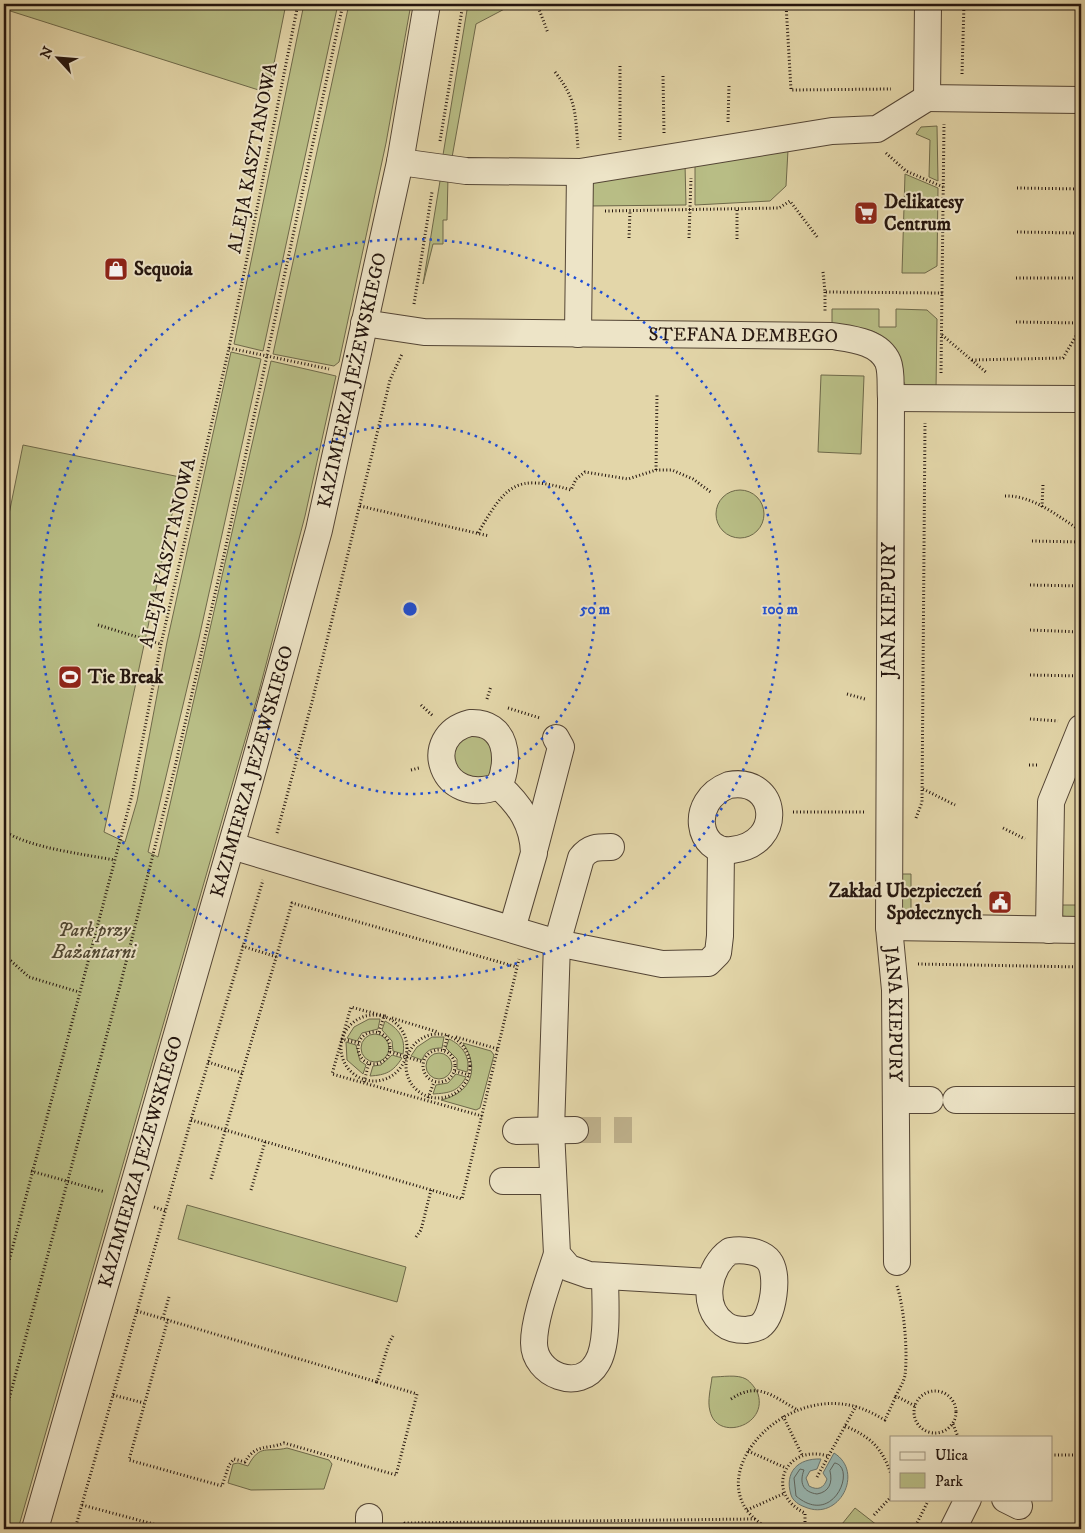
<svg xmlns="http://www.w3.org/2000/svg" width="1085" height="1533" viewBox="0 0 1085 1533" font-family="'IM FELL DW Pica',serif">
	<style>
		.green { fill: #b8bd85; stroke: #6e694a }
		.water { fill: #98b7b2; stroke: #6a7670 }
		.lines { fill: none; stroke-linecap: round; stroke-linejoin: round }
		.shore { stroke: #5e6660; stroke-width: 1 }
		.minor-tunnel { stroke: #bdaf8a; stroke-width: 26; stroke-dasharray: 26 13; stroke-linecap: butt }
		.minor-casing { stroke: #544535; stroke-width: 28 }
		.path { stroke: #24150e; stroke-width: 3; stroke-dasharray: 1 2.5; stroke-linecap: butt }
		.minor { stroke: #ede4c7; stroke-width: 26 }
		.ring { fill: none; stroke: #1d4ed8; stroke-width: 2.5; stroke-dasharray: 2.5 5 }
		.labels { text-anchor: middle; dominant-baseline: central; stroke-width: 4; stroke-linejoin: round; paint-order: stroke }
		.street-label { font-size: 19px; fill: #24150e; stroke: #ede4c7 }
		.poi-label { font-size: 19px; font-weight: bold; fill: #24150e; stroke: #ede4c7; text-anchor: start }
		.park-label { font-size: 19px; font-style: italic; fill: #504732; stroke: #ede4c7 }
		.centre { fill: #1d4ed8; stroke: #ede4c7; stroke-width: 2.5 }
		.ring-label { font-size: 15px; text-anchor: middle; font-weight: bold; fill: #1d4ed8; stroke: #ede4c7; stroke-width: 4; stroke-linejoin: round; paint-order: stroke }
	</style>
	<rect width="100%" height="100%" fill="#e3d6a9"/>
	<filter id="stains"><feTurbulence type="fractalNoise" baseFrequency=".004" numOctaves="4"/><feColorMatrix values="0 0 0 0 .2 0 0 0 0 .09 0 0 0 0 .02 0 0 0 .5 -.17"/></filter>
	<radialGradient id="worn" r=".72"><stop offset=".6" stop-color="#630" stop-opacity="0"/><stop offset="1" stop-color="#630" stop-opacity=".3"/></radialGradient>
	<g class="green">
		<path d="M4 4H286L268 93 4 9Z"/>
		<path d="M304 4H338L263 351 234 344Z"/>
		<path d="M349 4H411L386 143 339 362 334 366 273 354Z"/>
		<path d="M468 4H514L476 24 451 163 442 161Z"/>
		<path d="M937 126 938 181 929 177 930 140 916 134 921 127Z"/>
		<path d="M788 150 786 186 770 201 695 205V161Z"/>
		<path d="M685 164 686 205 588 206V192L594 181Z"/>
		<path d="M905 174 938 188 937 266 925 273H902Z"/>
		<path d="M441 175 448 177 447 220H443V244H433L423 284Z"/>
		<path d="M832 309H879V327H896V309L927 310 937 319 936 390H910C901 381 900 374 897 362 887 325 864 329 832 327Z"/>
		<path d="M231 352 261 359 199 638 148 852 158 857 271 361 336 376 305 516 258 695 18 1529H4V539L23 445 180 477 104 832 125 842 137 801 167 642Z"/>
		<path d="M821 375 864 376 861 454 818 452Z"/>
		<circle cx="740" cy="514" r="24"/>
		<path d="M474 732 495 745 491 777 470 780 455 772 452 746Z"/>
		<path d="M1079 850H1081V918L1061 916V905H1077Z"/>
		<path d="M900 874H911V915L902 909Z"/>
		<path d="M369 1019H380L378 1029 362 1033 357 1041 347 1038 354 1027Z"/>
		<path d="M385 1021C398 1028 406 1038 403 1054L393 1051 392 1041 382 1030Z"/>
		<circle cx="375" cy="1048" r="14"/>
		<path d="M432 1037H444L442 1048C431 1048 426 1050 422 1060L411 1056 417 1047Z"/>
		<path d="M449 1039C462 1045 471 1057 467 1072L457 1069V1059L446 1048Z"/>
		<path d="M346 1042 356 1045 360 1061 366 1065 363 1074 347 1060Z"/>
		<path d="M463 1043 491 1051 494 1055 480 1108 476 1110 441 1100C472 1093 480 1068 463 1043Z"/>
		<circle cx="439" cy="1066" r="13"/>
		<path d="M392 1055 402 1058C393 1072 386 1075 370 1076L373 1066 381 1065Z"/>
		<path d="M456 1074 466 1077C458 1092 449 1093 433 1094L436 1085 448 1083Z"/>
		<path d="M187 1205 406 1267 397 1302 178 1239Z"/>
		<path d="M712 1377C722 1377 737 1374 746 1379 751 1382 756 1389 758 1394 768 1426 717 1442 710 1411 707 1401 711 1387 712 1377Z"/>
		<path d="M287 1448 329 1460 332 1464 324 1489 251 1490 228 1483 233 1464 238 1463 248 1466C260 1443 267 1453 287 1448Z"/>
		<path d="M855 1508 882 1529H838Z"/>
	</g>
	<path class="water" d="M834 1453C865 1472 839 1522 805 1507 799 1505 793 1501 791 1495 784 1472 798 1458 821 1459L817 1469 810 1471 806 1478 809 1486C818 1491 824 1488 827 1479L823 1473Z"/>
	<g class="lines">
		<path class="shore" d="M835 1463C857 1467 834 1528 796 1496L794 1478 800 1469 804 1470C799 1483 803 1492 817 1494 829 1492 833 1483 830 1471Z"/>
		<path class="minor-tunnel" d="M575 1130H632"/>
		<g class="minor-casing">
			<g id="minor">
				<path d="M928 4 927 98 1081 100"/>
				<path d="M400 162 466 171 580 172 832 131 877 129 927 98"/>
				<path id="s1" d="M364 323 424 332 832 336C851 339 879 341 888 362 892 372 890 387 891 398L889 927 895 990 897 1262"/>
				<path d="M578 334 580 172"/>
				<path d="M891 398 1081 399"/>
				<path d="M470 723C507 721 511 760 499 786 441 808 419 736 470 723Z"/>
				<path d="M729 785C778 776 786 844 732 850 698 854 687 801 729 785Z"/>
				<path d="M499 786C520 805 533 824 534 853L512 929"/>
				<path d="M232 846 557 943 662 964 708 963 718 953 720 936 721 850"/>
				<path d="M535 847 561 747 556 738"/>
				<path d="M611 847C597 847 589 847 581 858L557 943 551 1130 557 1254 569 1268 589 1275 709 1282"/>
				<path d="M889 927 1081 930"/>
				<path d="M1049 930 1051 802 1081 728"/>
				<path d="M896 1100H930"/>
				<path d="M956 1100H1081"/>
				<path d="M516 1131 575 1130"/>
				<path d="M503 1181H552"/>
				<path d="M730 1251C742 1249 762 1251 769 1261 779 1274 774 1316 760 1326 756 1329 751 1329 746 1330 738 1330 730 1329 724 1324 700 1306 708 1266 730 1251Z"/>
				<path d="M557 1254C549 1279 534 1318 534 1343 534 1375 580 1393 597 1363 609 1344 605 1299 605 1276"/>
				<path d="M1005 1499 1019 1506"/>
				<path d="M369 1517V1529"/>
				<path id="s2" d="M35 1529 248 787 319 530 400 162 427 4"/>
				<path d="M953 1529 968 1499"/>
			</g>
		</g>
		<g class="path">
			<path d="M537 4 548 33"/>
			<path d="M786 4 791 90 891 89"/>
			<path d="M620 66V140"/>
			<path d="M555 72C577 100 575 113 578 148"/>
			<path d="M962 74 964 4"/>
			<path d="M663 76 664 133"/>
			<path d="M728 122 729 85"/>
			<path d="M440 141 463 4"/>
			<path d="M886 153 906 171 943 187"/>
			<path d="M1017 188 1081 189"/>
			<path d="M605 211 779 208 790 201 818 238"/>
			<path d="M1017 232 1078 233"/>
			<path d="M629 238 630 211"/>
			<path d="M689 238 691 178"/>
			<path d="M737 239V210"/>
			<path d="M823 272 825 292 943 293"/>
			<path d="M1016 278H1078"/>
			<path d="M825 292V311"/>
			<path d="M414 304 432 192"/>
			<path d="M1016 322 1081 323"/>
			<path d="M942 335 987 373"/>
			<path d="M229 348 329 369"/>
			<path d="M972 360 1063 358 1076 336 1078 323 1080 124"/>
			<path d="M941 373 944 124"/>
			<path d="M656 470 657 394"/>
			<path d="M1005 496C1033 495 1059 517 1081 531"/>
			<path d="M360 506 489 536"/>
			<path d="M1042 507 1043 484"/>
			<path d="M478 533C506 486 514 473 571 490L576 479 585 472 628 479 656 470H672L693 479 712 493"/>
			<path d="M1032 541 1081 542"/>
			<path d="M1030 585 1081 586"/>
			<path d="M98 625 161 644"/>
			<path d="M1030 630 1081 632"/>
			<path d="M1030 675 1081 676"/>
			<path d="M847 694 865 699"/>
			<path d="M487 699 491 686"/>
			<path d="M421 705 433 716"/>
			<path d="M508 708 540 718"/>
			<path d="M1030 719 1058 721"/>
			<path d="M1029 765H1038"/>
			<path d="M411 770 419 768"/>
			<path d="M923 789 955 805"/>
			<path d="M793 812H864"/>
			<path d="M916 818 922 802 925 423"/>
			<path d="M1003 828 1025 839"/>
			<path d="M4 831C30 848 83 854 114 860"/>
			<path d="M277 833 313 698 390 380 402 354"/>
			<path d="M242 946 277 957"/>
			<path d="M4 959 11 961 29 977 79 992"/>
			<path d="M918 964 1081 967"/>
			<circle cx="374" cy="1048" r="33"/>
			<path d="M384 1016 351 1007 332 1074 482 1116"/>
			<path d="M392 1018 438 1032"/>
			<circle cx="374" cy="1048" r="16"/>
			<path d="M379 1032 384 1016H386"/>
			<circle cx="438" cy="1066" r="32"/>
			<path d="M456 1037 498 1049"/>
			<path d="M341 1039 359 1043"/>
			<circle cx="439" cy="1066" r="16"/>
			<path d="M444 1050 448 1034"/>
			<path d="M390 1052 423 1062"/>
			<path d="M208 1062 242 1073"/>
			<path d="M455 1071 469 1075"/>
			<path d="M364 1082 369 1063"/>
			<path d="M428 1098 434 1082"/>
			<path d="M191 1120 462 1199 519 959"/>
			<path d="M31 1171 105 1192"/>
			<path d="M211 1179 292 903 517 967"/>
			<path d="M251 1190 265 1142"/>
			<path d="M154 1207 166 1211"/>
			<path d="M416 1237 421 1230 431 1190"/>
			<path d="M4 1280 132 795 161 644 229 348 298 4"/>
			<path d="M897 1286C904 1307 908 1352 905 1375 904 1382 899 1389 896 1396L915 1406"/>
			<path d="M137 1311 377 1382"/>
			<path d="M163 1318 169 1297"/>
			<path d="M168 1319 129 1460 222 1486 229 1465 234 1459 245 1462C256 1443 267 1450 284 1443L396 1475 417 1394 377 1382 389 1343 393 1336"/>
			<circle cx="935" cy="1412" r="21"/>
			<path d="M113 1395 144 1403"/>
			<path d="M731 1399C758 1381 772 1396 796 1409"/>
			<path d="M783 1416 802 1455"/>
			<path d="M4 1418 121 982 175 767 224 555 343 4"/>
			<path d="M953 1424 958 1437"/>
			<path d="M845 1426C871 1437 882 1448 891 1474"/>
			<path d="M748 1451 786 1468"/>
			<path d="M1051 1455H1081"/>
			<path d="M817 1477 856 1406"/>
			<path d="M82 1505 172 1529"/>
			<path d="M747 1510 785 1493"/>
			<path d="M874 1515 891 1497"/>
			<path d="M75 1529 191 1120 263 880"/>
			<path d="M400 1529 405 1523 755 1519"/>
			<path d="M770 1529C691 1489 775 1383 857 1407 867 1410 876 1415 885 1420L896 1396"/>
			<path d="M805 1529V1513C764 1494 784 1443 828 1456"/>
			<path d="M914 1529 929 1499"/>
		</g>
		<use href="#minor" class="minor"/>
	</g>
	<g class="ring">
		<circle cx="410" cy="609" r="185"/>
		<circle cx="410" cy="609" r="370"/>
	</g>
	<defs>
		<g id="supermarket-square" transform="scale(1.25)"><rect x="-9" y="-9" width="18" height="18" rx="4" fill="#8f2418" stroke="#ede4c7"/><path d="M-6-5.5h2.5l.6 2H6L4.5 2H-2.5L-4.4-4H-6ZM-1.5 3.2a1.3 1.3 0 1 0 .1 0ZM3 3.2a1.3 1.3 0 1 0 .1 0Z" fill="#fff"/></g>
		<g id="shop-square" transform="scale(1.25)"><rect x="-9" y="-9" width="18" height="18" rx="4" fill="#8f2418" stroke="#ede4c7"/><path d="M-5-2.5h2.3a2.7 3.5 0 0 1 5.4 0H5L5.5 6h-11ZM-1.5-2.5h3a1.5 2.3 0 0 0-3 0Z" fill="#fff"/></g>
		<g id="stadium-square" transform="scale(1.25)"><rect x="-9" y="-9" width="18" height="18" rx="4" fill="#8f2418" stroke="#ede4c7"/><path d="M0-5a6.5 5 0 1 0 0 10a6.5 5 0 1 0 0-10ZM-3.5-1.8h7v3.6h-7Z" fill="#fff"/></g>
		<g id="civic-square" transform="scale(1.25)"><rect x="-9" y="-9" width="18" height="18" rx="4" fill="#8f2418" stroke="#ede4c7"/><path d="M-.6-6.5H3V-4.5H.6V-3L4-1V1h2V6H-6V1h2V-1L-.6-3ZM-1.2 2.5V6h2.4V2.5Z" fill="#fff"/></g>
	</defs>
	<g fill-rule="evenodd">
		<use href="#supermarket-square" x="866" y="213"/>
		<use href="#shop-square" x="116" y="269"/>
		<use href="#stadium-square" x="70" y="677"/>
		<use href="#civic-square" x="1000" y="902"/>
	</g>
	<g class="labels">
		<g class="street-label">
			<text transform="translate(253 158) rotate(-79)">ALEJA KASZTANOWA</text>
			<text stroke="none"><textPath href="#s1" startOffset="380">STEFANA DEMBEGO</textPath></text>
			<text stroke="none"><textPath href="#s2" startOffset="1192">KAZIMIERZA JEŻEWSKIEGO</textPath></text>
			<text transform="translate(168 553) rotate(-77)">ALEJA KASZTANOWA</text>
			<text transform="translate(889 610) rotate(-90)">JANA KIEPURY</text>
			<text stroke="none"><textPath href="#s2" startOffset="788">KAZIMIERZA JEŻEWSKIEGO</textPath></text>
			<text stroke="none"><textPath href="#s1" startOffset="1186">JANA KIEPURY</textPath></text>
			<text stroke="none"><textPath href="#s2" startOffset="382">KAZIMIERZA JEŻEWSKIEGO</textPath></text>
		</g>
		<g class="poi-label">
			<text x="884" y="202">Delikatesy<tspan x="884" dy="22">Centrum</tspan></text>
			<text x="134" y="269">Sequoia</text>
			<text x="88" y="677">Tie Break</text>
			<text x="982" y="891" text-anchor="end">Zakład Ubezpieczeń<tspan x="982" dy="22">Społecznych</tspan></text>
		</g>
		<g class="park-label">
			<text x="94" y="930">Park przy<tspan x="94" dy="22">Bażantarni</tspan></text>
		</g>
	</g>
	<circle cx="410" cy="609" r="8" class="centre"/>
	<g class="ring-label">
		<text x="595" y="614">50 m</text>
		<text x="780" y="614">100 m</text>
	</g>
	<rect width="1085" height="1533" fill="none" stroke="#e3d6a9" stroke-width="20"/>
	<rect x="5" y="5" width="1075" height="1523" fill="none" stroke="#24150e" stroke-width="2.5"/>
	<rect x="10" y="10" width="1065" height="1513" fill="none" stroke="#24150e"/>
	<rect x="890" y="1436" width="162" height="65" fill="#ede4c7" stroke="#9d917d"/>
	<rect x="900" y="1452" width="25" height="8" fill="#ede4c7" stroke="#9d917d"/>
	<text x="935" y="1460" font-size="15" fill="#24150e">Ulica</text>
	<rect x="900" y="1473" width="25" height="15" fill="#b8bd85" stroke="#9d917d"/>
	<text x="935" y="1486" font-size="15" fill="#24150e">Park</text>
	<g transform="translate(58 58) rotate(296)" stroke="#ede4c7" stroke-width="4" paint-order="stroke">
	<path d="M0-4L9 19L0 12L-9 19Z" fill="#24150e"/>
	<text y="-8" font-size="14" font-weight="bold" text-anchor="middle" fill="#24150e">N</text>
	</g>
	<rect width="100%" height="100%" filter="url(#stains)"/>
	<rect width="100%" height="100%" fill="url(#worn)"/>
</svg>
